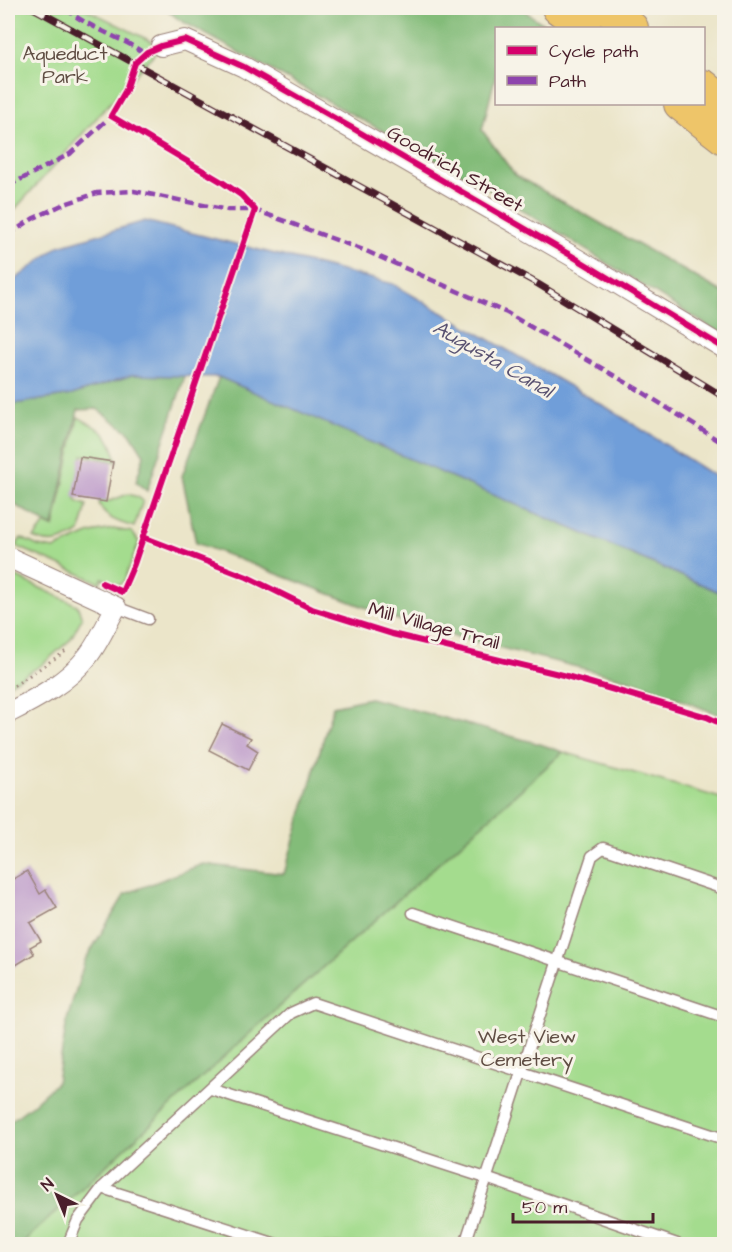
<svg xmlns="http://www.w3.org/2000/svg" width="732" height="1252" viewBox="0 0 732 1252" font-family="'Architects Daughter',sans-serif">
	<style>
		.green { fill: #a4dc8e; stroke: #777e5c; stroke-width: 1.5 }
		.forest { fill: #83bc79; stroke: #666e52; stroke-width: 1.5 }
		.water { fill: #709ed9; stroke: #5d5e82; stroke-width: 1.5 }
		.building { fill: #bd9bca }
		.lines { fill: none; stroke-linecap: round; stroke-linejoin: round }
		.service-casing { stroke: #9a827a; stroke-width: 13 }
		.minor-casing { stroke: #9a827a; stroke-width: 22 }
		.primary-casing { stroke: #9a827a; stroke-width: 34 }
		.path { stroke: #9a827a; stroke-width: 3; stroke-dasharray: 1.5 4.5; stroke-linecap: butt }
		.service { stroke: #fff; stroke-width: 10 }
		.minor { stroke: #fff; stroke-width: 20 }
		.primary { stroke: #eec569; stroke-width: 32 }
		.rail-casing { stroke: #4a1f2b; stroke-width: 7 }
		.rail { stroke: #f7f3e8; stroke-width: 4.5; stroke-dasharray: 14; stroke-linecap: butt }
		.quiet { stroke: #8e44ad; stroke-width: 4.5; stroke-dasharray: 9 4.5; stroke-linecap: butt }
		.cycleway-casing { stroke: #f7f3e8; stroke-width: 10 }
		.cycleway { stroke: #d6006c; stroke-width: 6 }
		.labels { text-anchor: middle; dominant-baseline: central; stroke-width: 6; stroke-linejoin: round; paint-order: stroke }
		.park-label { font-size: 20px; fill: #604e44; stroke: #f7f3e8 }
		.street-label { font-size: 20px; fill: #4a1f2b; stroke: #f7f3e8 }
		.water-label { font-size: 21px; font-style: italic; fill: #595271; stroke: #f7f3e8 }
	</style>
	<rect width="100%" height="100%" fill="#f7f3e8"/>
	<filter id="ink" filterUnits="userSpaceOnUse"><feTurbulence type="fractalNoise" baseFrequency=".0167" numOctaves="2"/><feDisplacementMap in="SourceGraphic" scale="12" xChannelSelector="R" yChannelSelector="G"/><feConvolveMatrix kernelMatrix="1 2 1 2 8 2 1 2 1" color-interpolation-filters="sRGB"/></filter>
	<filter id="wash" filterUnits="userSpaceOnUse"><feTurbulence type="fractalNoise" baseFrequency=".008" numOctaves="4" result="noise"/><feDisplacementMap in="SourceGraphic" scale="24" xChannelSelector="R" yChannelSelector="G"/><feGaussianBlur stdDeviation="1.35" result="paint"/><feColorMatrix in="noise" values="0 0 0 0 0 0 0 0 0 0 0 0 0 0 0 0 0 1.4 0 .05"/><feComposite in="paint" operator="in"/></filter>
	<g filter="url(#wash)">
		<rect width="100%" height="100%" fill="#ebe5c9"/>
		<g class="green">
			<path d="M8 8H84L161 46 8 217Z"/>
			<path d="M78 417C102 430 111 434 117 462L83 455 76 500 80 503 87 505 80 532C63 541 52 547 34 538L45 524 54 528Z"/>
			<path d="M128 494 138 497 143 501 134 527C121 523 98 517 99 499L110 501Z"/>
			<path d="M113 529 132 532 139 542 124 581 119 585 102 578 100 583 16 546 21 538 38 546 54 549 91 533Z"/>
			<path d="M8 573 77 605 82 618 70 640 42 665 8 685Z"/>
			<path d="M563 752 724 799V1244H21L254 1029Z"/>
		</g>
		<g class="forest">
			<path d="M165 8H520L549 28H496V74L482 130 515 175 724 293V336L485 187 178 19Z"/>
			<path d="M132 375 185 376 147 491 136 482 144 455 130 433 97 409 78 410 53 527 8 501V405L72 395Z"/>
			<path d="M219 377 724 594V717L637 682 417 627 196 543 182 476Z"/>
			<path d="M370 698 540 744 563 752 275 1010 21 1244H8V1123L32 1105 57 1082 67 1020 85 960 125 894 203 864 284 874 333 706Z"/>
		</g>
		<path class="water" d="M145 221 393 284 611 410 724 482V594L219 377 132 375 72 395 8 405V285L59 246Z"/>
		<g id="blocks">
			<g class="building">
				<path d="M80 457 113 462 106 502 73 497Z"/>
				<path d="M222 724 251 738 247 744 258 751 248 770 209 750Z"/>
				<path d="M27 871 40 894 46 890 57 908 30 923 41 941 30 947 34 954 8 970V882Z"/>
			</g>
		</g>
	</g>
	<g filter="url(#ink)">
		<use href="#blocks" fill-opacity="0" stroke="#9a827a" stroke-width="1.5"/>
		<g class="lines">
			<g class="service-casing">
				<g id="service">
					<path d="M116 607 148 619"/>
					<path d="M413 913 724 1017"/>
					<path d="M211 1089 486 1178 677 1244"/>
					<path d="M102 1188 276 1244"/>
					<path d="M68 1244 78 1220 102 1188 291 1013 313 1003 724 1139"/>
					<path d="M465 1244 592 856 603 848 724 889"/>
				</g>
			</g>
			<g class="minor-casing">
				<g id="minor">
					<path d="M161 46 185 40 244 67 572 256 724 348"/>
					<path d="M8 557 116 607C107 623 99 642 88 656 68 682 36 699 8 713"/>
				</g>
			</g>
			<g class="primary-casing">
				<g id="primary">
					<path d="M558 8 585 28"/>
					<path d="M606 8 632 28"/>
					<path d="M704 86 724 103"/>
					<path d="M680 104 724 138"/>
				</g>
			</g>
			<path class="path" d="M9 689 66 651"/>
			<use href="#service" class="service"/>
			<use href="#minor" class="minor"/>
			<use href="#primary" class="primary"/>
			<g class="rail-casing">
				<path id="rail" d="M33 8 538 284 724 397"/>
			</g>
			<use href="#rail" class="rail"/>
			<g class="quiet">
				<path d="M66 8C81 25 124 38 145 54"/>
				<path d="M8 186 70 154 111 116"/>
				<path d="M8 235 34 218 62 205 97 193 134 191 228 210H255L366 251 507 313 639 390 724 444"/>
			</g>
			<g class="cycleway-casing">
				<g id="cycleway">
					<path d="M143 537 247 577 312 609 392 634 563 675 707 717 724 725"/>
					<path d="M102 583 122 592 134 564 255 210 241 195 222 182 111 116 126 90 135 63 147 52 161 46 185 40 244 67 354 129 572 256 724 348"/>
				</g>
			</g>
			<use href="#cycleway" class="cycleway"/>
		</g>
	</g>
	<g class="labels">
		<g class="park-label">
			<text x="65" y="54">Aqueduct<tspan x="65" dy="23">Park</tspan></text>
			<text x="527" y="1037">West View<tspan x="527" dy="23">Cemetery</tspan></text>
		</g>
		<g class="street-label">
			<text transform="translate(455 169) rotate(30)">Goodrich Street</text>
			<text transform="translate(434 626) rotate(15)">Mill Village Trail</text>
		</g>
		<g class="water-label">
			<text transform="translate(493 359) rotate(30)">Augusta Canal</text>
		</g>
	</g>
	<rect width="732" height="1252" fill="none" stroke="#f7f3e8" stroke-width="30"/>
	<rect x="495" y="27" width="210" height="78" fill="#f7f3e8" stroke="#b29e9c" stroke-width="1.5"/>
	<rect x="507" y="46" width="30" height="9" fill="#d6006c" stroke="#b29e9c" stroke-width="1.5"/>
	<text x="549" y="57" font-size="18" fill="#4a1f2b">Cycle path</text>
	<rect x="507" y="76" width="30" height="9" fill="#8e44ad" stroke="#b29e9c" stroke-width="1.5"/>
	<text x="549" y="87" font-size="18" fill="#4a1f2b">Path</text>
	<g transform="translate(57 1195) rotate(317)" stroke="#f7f3e8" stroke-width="4.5" paint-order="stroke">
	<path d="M0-4.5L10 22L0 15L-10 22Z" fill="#4a1f2b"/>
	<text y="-9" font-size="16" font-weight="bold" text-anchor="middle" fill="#4a1f2b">N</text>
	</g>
	<path d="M513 1213v9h140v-9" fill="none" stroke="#4a1f2b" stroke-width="3"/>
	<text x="522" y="1213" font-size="18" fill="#4a1f2b" stroke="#f7f3e8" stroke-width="4.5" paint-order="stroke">50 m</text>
</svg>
